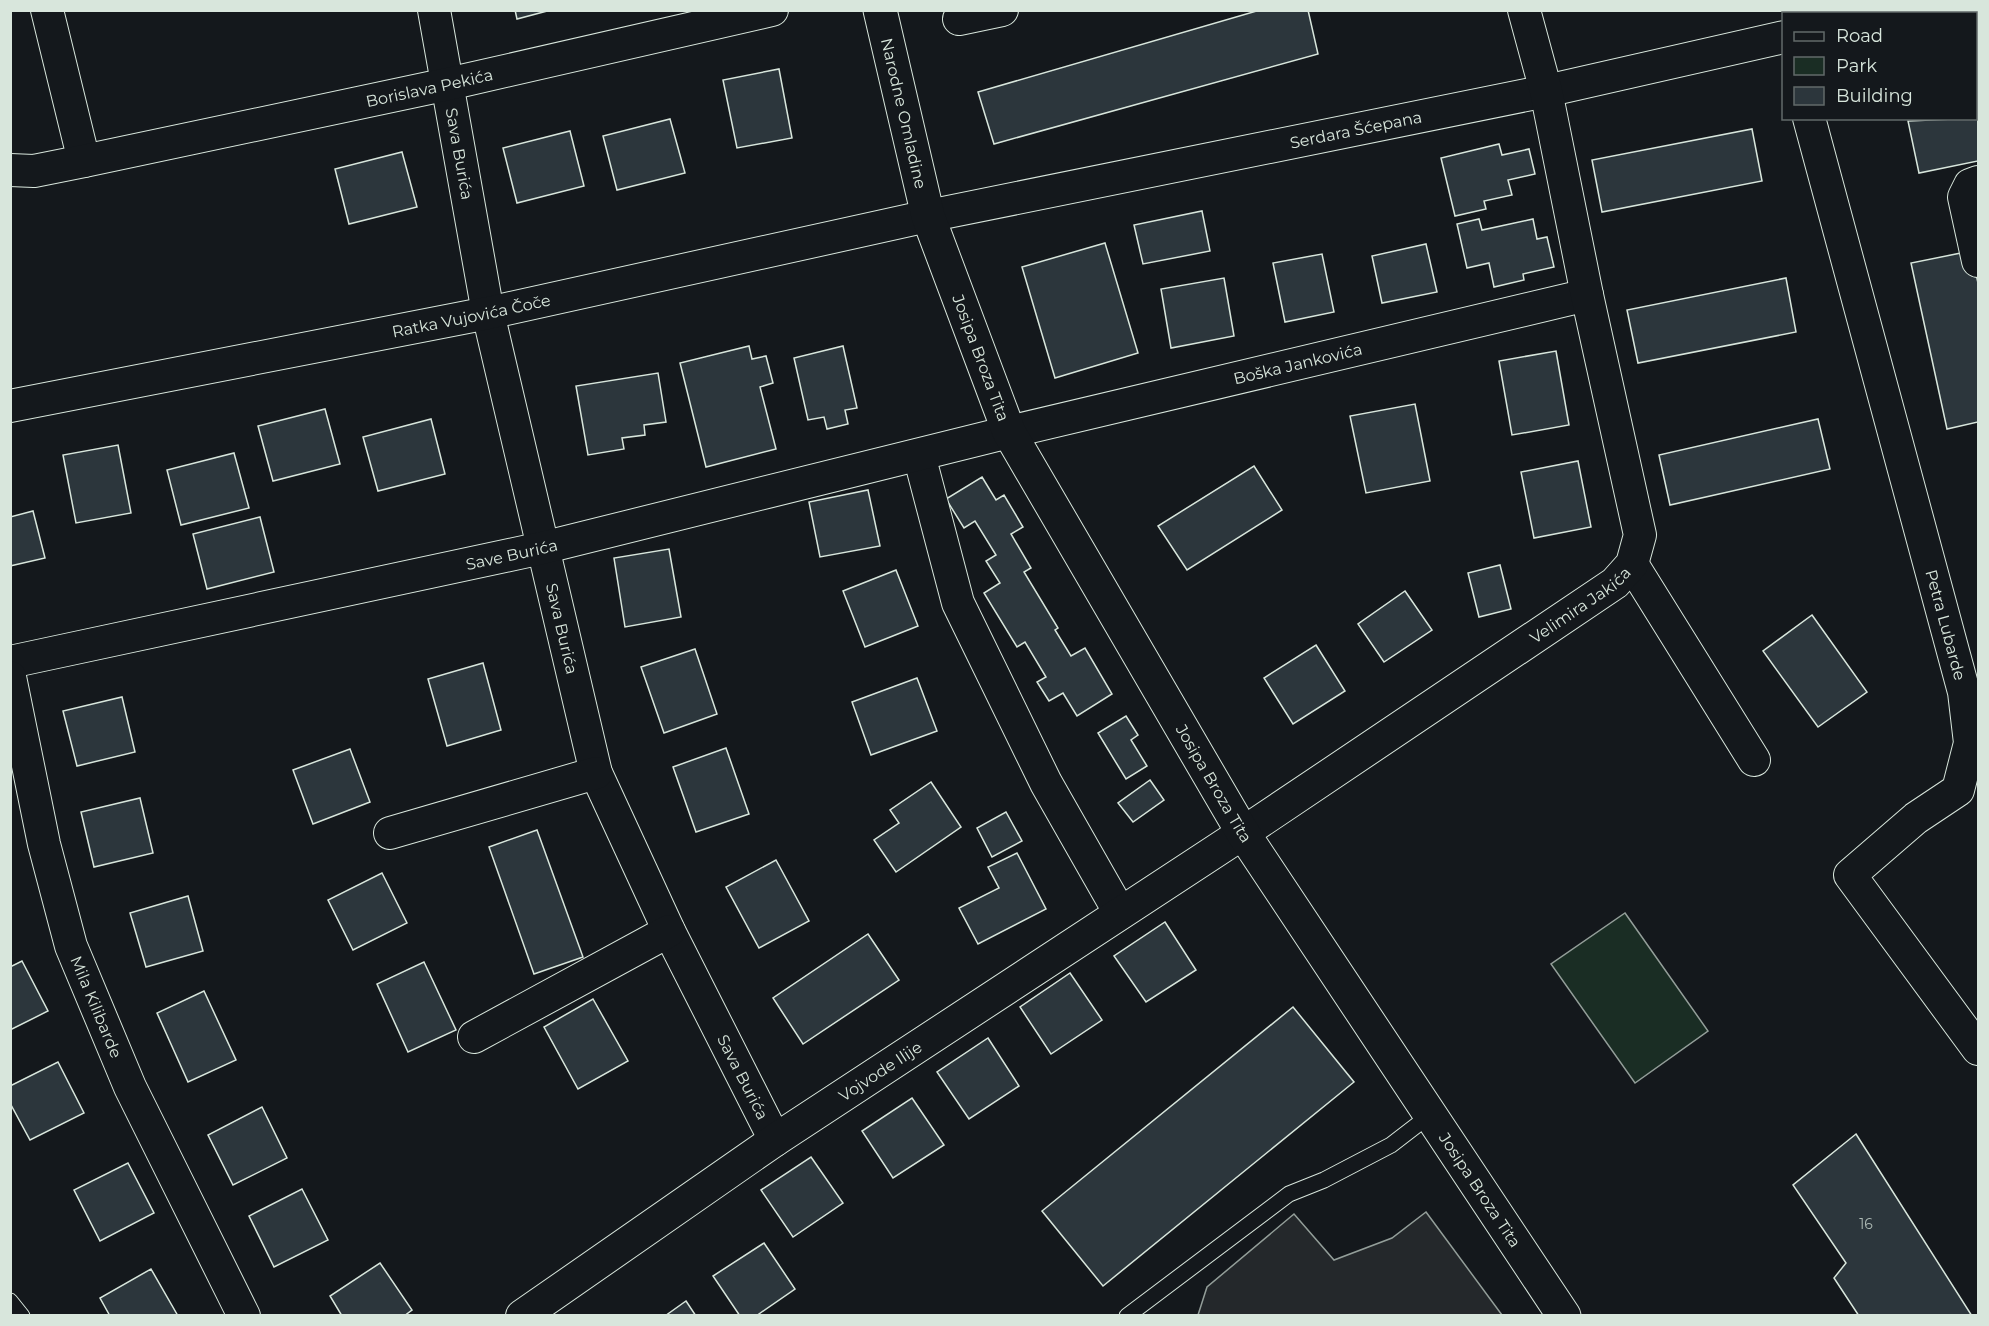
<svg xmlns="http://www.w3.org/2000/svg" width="1989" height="1326" viewBox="0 0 1989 1326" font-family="Montserrat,sans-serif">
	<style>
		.green { fill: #1a2d24; stroke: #939e99; stroke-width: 1.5 }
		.parking { fill: #24282b; stroke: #939e99; stroke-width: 1.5 }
		.building { fill: #2c363c; stroke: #d8e6dc; stroke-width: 1.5 }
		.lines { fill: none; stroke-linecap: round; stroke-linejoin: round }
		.lane-casing { stroke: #d8e6dc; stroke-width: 17 }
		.street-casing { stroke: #d8e6dc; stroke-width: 34 }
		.secondary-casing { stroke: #d8e6dc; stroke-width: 35 }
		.lane { stroke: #14181c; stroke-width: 15 }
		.street { stroke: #14181c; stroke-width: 32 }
		.secondary { stroke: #14181c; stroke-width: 33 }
		.labels { text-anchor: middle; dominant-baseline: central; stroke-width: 4.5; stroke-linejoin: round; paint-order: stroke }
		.number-label { font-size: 14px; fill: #adbab4 }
		.street-label { font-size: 16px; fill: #d8e6dc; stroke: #14181c }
	</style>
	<rect width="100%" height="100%" fill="#14181c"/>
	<path class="green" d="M1625 913 1708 1031 1635 1083 1551 964Z"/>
	<path class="parking" d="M1426 1212 1502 1315H1198L1207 1287 1294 1214 1334 1260 1392 1238Z"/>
	<g class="building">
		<path d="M515 10H551L517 19Z"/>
		<path d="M1260 10H1308L1318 54 994 144 978 92Z"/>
		<path d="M779 69 792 138 737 148 723 80Z"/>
		<path d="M1978 106V161L1919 173 1908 121 1976 118V107Z"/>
		<path d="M670 119 685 173 617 190 603 136Z"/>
		<path d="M1752 129 1762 181 1602 212 1592 160Z"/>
		<path d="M570 131 584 186 517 203 503 148Z"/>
		<path d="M1499 144 1502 155 1529 149 1535 174 1508 180 1512 195 1484 201 1486 209 1455 216 1441 158Z"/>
		<path d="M402 152 417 207 349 224 335 169Z"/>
		<path d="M1202 211 1210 251 1143 264 1134 225Z"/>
		<path d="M1479 219 1482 230 1533 219 1537 239 1547 237 1554 267 1523 274 1524 280 1494 287 1489 263 1467 268 1457 224Z"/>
		<path d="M1105 243 1138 353 1055 378 1022 267Z"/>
		<path d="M1426 244 1437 292 1382 303 1372 256Z"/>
		<path d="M1971 251 1978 283V422L1947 429 1911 263Z"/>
		<path d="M1322 254 1334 312 1285 322 1273 263Z"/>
		<path d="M1224 278 1234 336 1171 348 1161 289Z"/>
		<path d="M1786 278 1796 332 1638 363 1627 310Z"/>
		<path d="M749 346 752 359 766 356 773 383 760 387 776 449 706 467 680 363Z"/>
		<path d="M843 346 857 408 845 410 848 424 827 429 824 417 808 420 794 358Z"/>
		<path d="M1556 351 1569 425 1512 435 1499 361Z"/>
		<path d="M658 373 666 422 644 425 645 435 622 438 624 449 588 455 576 386Z"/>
		<path d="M1415 404 1430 481 1366 493 1350 416Z"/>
		<path d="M325 409 340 464 273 481 258 426Z"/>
		<path d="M431 419 445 474 378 491 363 437Z"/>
		<path d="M1818 419 1830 469 1670 505 1659 455Z"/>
		<path d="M118 445 131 513 76 523 63 455Z"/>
		<path d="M234 453 249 508 181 525 167 470Z"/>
		<path d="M1578 461 1591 527 1534 538 1521 472Z"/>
		<path d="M1254 466 1282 510 1187 570 1158 526Z"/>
		<path d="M982 477 996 500 1004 495 1023 527 1011 534 1031 568 1024 572 1058 628 1055 630 1071 656 1085 648 1112 694 1077 716 1063 693 1049 701 1037 682 1046 677 1025 642 1017 647 984 593 1000 583 986 561 996 555 975 521 964 528 946 499Z"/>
		<path d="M868 490 880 546 820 557 809 502Z"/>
		<path d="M33 511 45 558 10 566V517Z"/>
		<path d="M260 517 274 572 207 589 193 534Z"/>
		<path d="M669 549 681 617 625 627 614 558Z"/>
		<path d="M1500 565 1511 609 1479 617 1468 573Z"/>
		<path d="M896 570 918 626 865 647 843 591Z"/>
		<path d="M1405 591 1432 630 1384 662 1358 624Z"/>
		<path d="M1812 615 1867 692 1818 727 1763 651Z"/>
		<path d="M1316 645 1345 691 1293 724 1264 678Z"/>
		<path d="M695 649 717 714 664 733 641 667Z"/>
		<path d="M483 663 501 730 447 746 428 679Z"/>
		<path d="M917 678 937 731 871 755 852 702Z"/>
		<path d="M122 697 135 752 77 766 63 711Z"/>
		<path d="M1126 716 1138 735 1131 740 1147 766 1126 779 1098 733Z"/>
		<path d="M726 748 749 814 696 832 673 767Z"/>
		<path d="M350 749 370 802 313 824 293 770Z"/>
		<path d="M1150 780 1164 800 1133 822 1118 803Z"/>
		<path d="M931 782 961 827 896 872 874 840 899 823 890 810Z"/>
		<path d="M140 798 153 853 94 867 81 812Z"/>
		<path d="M1006 812 1022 841 992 857 977 828Z"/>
		<path d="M537 830 583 957 534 974 489 847Z"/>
		<path d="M1017 853 1046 909 978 944 959 908 999 888 988 867Z"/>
		<path d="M776 860 809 921 759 948 726 887Z"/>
		<path d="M382 873 407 923 353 950 328 900Z"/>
		<path d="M188 896 203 951 146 967 130 913Z"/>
		<path d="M1165 922 1196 970 1146 1002 1114 956Z"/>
		<path d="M868 934 899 980 803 1044 773 998Z"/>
		<path d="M22 961 48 1011 10 1030V967Z"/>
		<path d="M424 962 456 1030 408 1052 377 984Z"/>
		<path d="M1070 973 1102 1020 1051 1054 1020 1007Z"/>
		<path d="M204 991 236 1060 188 1082 157 1013Z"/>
		<path d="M593 999 628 1061 578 1089 544 1027Z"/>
		<path d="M1293 1007 1354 1082 1103 1286 1042 1211Z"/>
		<path d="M988 1038 1019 1086 969 1119 937 1072Z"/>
		<path d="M58 1062 84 1113 30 1140 10 1103V1086Z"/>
		<path d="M912 1098 944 1145 893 1178 862 1131Z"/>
		<path d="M262 1107 287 1158 233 1185 208 1135Z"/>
		<path d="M1856 1134 1972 1316H1859L1834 1278 1846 1263 1793 1185Z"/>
		<path d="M811 1157 843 1203 793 1237 761 1190Z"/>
		<path d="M128 1163 154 1213 100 1241 74 1190Z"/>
		<path d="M302 1189 328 1240 274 1267 249 1216Z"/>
		<path d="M764 1243 795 1289 756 1316H740L713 1276Z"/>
		<path d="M380 1263 412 1310 404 1316H342L330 1296Z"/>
		<path d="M151 1269 178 1316H110L100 1298Z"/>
		<path d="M686 1301 696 1316H665Z"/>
	</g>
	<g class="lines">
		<g class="lane-casing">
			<g id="lane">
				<path d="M10 1301 22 1316"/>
				<path d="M1127 1316 1289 1194 1324 1180 1391 1145 1430 1115"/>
			</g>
		</g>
		<g class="street-casing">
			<g id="street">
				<path d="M47 10 84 161"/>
				<path id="s1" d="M434 10 488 313 596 773 669 931 775 1140"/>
				<path d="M1887 14 1900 10"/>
				<path d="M959 19 1002 10"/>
				<path id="s2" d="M1809 118 1964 692 1970 743 1958 790 1916 818 1850 875 1978 1049"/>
				<path id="s3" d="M10 170 34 171 84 161 448 84 772 10"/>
				<path d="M1978 182 1970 185 1964 197 1978 261"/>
				<path id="s4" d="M10 406 488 313 928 216 1546 91 1784 37"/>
				<path d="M919 455 958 603 1046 783 1120 913"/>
				<path d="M1632 564 1754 760"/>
				<path id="s5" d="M10 662 542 548 1009 432 1587 295"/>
				<path id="s6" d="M10 677 44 844 71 946 130 1087 244 1316"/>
				<path d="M390 833 596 773"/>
				<path d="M474 1037 669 931"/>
				<path id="s7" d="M522 1316 775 1140 1243 833 1615 583 1632 564 1640 535 1587 295 1546 91 1524 10"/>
			</g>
		</g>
		<g class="secondary-casing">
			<g id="secondary">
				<path id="s8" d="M880 10 928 216 1009 432 1243 833 1564 1316"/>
			</g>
		</g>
		<use href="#lane" class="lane"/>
		<use href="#street" class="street"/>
		<use href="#secondary" class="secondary"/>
	</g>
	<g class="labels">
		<g class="number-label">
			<text x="1866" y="1224">16</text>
		</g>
		<g class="street-label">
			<text stroke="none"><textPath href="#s3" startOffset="428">Borislava Pekića</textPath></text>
			<text stroke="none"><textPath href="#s8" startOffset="106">Narodne Omladine</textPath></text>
			<text stroke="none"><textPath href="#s4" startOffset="1374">Serdara Šćepana</textPath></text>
			<text stroke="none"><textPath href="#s1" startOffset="146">Sava Burića</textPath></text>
			<text stroke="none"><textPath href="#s4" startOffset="470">Ratka Vujovića Čoče</textPath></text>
			<text stroke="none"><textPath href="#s8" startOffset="363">Josipa Broza Tita</textPath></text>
			<text stroke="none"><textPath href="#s5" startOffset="1322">Boška Jankovića</textPath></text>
			<text stroke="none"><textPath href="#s5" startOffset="513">Save Burića</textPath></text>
			<text stroke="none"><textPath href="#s7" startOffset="1275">Velimira Jakića</textPath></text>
			<text stroke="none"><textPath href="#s2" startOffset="525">Petra Lubarde</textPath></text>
			<text stroke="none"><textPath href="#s1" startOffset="632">Sava Burića</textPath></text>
			<text stroke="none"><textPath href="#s8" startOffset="849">Josipa Broza Tita</textPath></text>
			<text stroke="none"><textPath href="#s6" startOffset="342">Mila Kilibarde</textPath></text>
			<text stroke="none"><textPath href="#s7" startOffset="434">Vojvode Ilije</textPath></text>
			<text stroke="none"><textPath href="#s1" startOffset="1118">Sava Burića</textPath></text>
			<text stroke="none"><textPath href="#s8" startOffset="1335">Josipa Broza Tita</textPath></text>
		</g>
	</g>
	<rect width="1989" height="1326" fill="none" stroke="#d8e6dc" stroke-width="24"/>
	<rect x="1782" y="12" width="195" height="108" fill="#14181c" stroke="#626a69" stroke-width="1.5"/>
	<rect x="1794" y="32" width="30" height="9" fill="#14181c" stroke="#626a69" stroke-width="1.5"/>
	<text x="1836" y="42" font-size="18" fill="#d8e6dc">Road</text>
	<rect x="1794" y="57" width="30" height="18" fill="#1a2d24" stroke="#626a69" stroke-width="1.5"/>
	<text x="1836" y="72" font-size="18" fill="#d8e6dc">Park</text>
	<rect x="1794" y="87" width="30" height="18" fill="#2c363c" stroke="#626a69" stroke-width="1.5"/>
	<text x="1836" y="102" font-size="18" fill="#d8e6dc">Building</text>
</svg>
